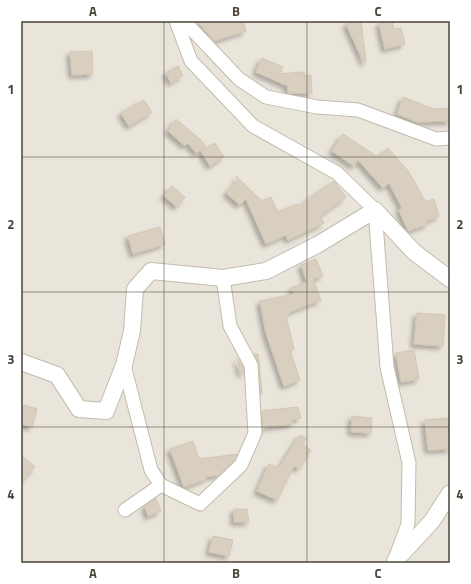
<svg xmlns="http://www.w3.org/2000/svg" width="471" height="584" viewBox="0 0 471 584" font-family="'Titillium Web',sans-serif">
	<style>
		.residential { fill: #eae5da }
		.building { fill: #d8cfc1; stroke: #d3c7b4; filter: url(#shadow) }
		.lines { fill: none; stroke-linecap: round; stroke-linejoin: round }
		.minor-casing { stroke: #c2bbae; stroke-width: 15 }
		.tertiary-casing { stroke: #c2bbae; stroke-width: 18 }
		.minor { stroke: #fff; stroke-width: 13 }
		.tertiary { stroke: #fff; stroke-width: 16 }
		.grid { fill: none; stroke: #4b4439; stroke-width: 1; stroke-opacity: 0.55 }
		.neatline { fill: none; stroke: #4b4439; stroke-width: 1.5 }
		.grid-label { font-size: 13px; text-anchor: middle; font-weight: bold; fill: #4b4439 }
	</style>
	<defs>
		<filter id="shadow"><feDropShadow dx="-3.5" dy="3.5" stdDeviation="2" flood-color="#0004"/></filter>
	</defs>
	<rect width="100%" height="100%" fill="#f6f3ec"/>
	<rect class="residential" x="21" y="21" width="429" height="542"/>
	<g class="building">
		<path d="M197 21H243L246 31 214 41Z"/>
		<path d="M353 21H361L366 62 364 63 346 24Z"/>
		<path d="M388 21H392L394 29 401 28 405 44 385 49 379 23Z"/>
		<path d="M92 51 93 74 72 75 70 52Z"/>
		<path d="M262 58 283 67 280 74 304 72 305 76 311 75 312 93H288V86L256 72Z"/>
		<path d="M178 66 183 75 171 83 166 73Z"/>
		<path d="M403 97 434 109 450 108V121L417 122 397 114Z"/>
		<path d="M144 100 152 112 129 126 121 113Z"/>
		<path d="M176 119 201 140 206 146 196 153 188 143 185 146 168 131Z"/>
		<path d="M343 134 378 157 388 148 409 172 426 202 434 199 439 216 427 221 428 224 408 231 399 210 402 208 389 183 383 188 358 160 354 166 332 151Z"/>
		<path d="M215 143 224 157 210 166 201 151Z"/>
		<path d="M236 176 262 201 271 197 278 212 297 204 299 206 334 181 346 197 320 216 324 223 288 240 286 235 266 244 246 199 240 205 226 193 238 180Z"/>
		<path d="M172 186 185 197 177 207 164 196Z"/>
		<path d="M160 227 165 244 133 254 128 236Z"/>
		<path d="M316 259 323 276 313 279 321 300 292 311 286 316 294 349 290 350 300 380 284 386 266 333 260 301 294 294 291 288 307 282 301 265Z"/>
		<path d="M417 313 445 315 443 346 414 344Z"/>
		<path d="M414 350 419 379 401 382 396 353Z"/>
		<path d="M254 354H258L259 362 262 393 261 394 259 364Z"/>
		<path d="M237 358 243 367 244 374H241Z"/>
		<path d="M24 405 37 409 32 427 21 424Z"/>
		<path d="M298 407 301 418 292 420 293 424 265 427 263 431 262 411Z"/>
		<path d="M352 416 372 418 371 433 351 432Z"/>
		<path d="M450 418V449L428 450 425 420Z"/>
		<path d="M300 435 306 438 303 445 311 450 299 469 294 466 277 500 257 491 269 464 279 468Z"/>
		<path d="M193 441 199 459 237 454 234 460 219 475 205 477 206 479 184 487 170 449Z"/>
		<path d="M21 455 35 467 21 483Z"/>
		<path d="M156 498 161 511 148 516 145 506Z"/>
		<path d="M234 509H247L249 522H234Z"/>
		<path d="M213 536 233 540 229 556 209 552Z"/>
	</g>
	<g class="lines">
		<g class="minor-casing">
			<g id="minor">
				<path d="M176 21 191 61 253 126 337 173 375 210 387 367 409 463 408 524 395 559"/>
				<path d="M184 21 239 79 266 97 317 107 358 110 436 139 450 138"/>
				<path d="M124 365 151 470 161 485"/>
				<path d="M125 510 161 485 200 504 241 465 255 433 251 365 230 326 223 278"/>
			</g>
		</g>
		<g class="tertiary-casing">
			<g id="tertiary">
				<path d="M21 362 57 375 79 409 106 411 124 365 132 331 135 289 151 271 223 278 266 271 317 245 375 210 414 252 450 279"/>
				<path d="M395 561 432 521 450 493"/>
			</g>
		</g>
		<use href="#minor" class="minor"/>
		<use href="#tertiary" class="tertiary"/>
	</g>
	<path class="grid" d="M164 21V563M307 21V563M21 157H450M21 292H450M21 427H450"/>
	<rect width="471" height="584" fill="none" stroke="#ffffff" stroke-width="44"/>
	<rect x="22" y="22" width="427" height="540" class="neatline"/>
	<g class="grid-label">
		<text x="93" y="16">A</text>
		<text x="236" y="16">B</text>
		<text x="378" y="16">C</text>
		<text x="11" y="94">1</text>
		<text x="460" y="94">1</text>
		<text x="11" y="229">2</text>
		<text x="460" y="229">2</text>
		<text x="11" y="364">3</text>
		<text x="460" y="364">3</text>
		<text x="11" y="499">4</text>
		<text x="460" y="499">4</text>
		<text x="93" y="578">A</text>
		<text x="236" y="578">B</text>
		<text x="378" y="578">C</text>
	</g>
</svg>
